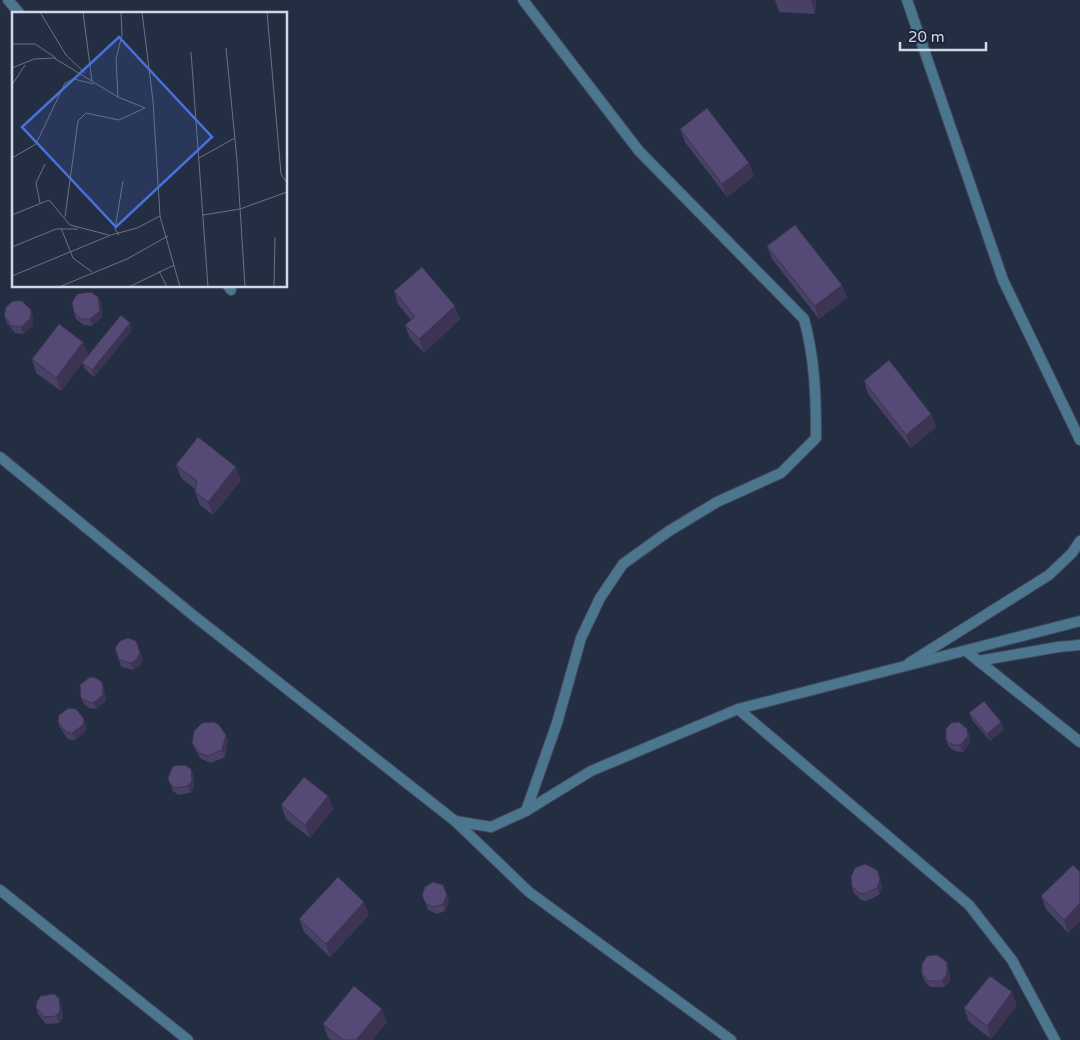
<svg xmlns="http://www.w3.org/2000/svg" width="1080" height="1040" viewBox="0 0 1080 1040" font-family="'Varela Round',sans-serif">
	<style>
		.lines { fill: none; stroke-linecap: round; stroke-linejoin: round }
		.minor-casing { stroke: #40495d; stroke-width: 12 }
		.minor { stroke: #4c768d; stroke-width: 10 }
		.wall { fill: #494065 }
		.shaded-wall { fill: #3c3452 }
		.building { fill: #554a75; stroke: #3c3452 }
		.inset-road { fill: none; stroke: #697284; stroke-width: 1 }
		.view { fill: #4a70dc; fill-opacity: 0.15; stroke: #4a70dc; stroke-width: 2.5 }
		.inset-edge { fill: none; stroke: #d1d8e6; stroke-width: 2.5 }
	</style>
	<rect width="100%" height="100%" fill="#242e43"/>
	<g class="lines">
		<g class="minor-casing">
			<g id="minor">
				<path d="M8 0 20 14"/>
				<path d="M523 0 639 151 804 319C815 359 816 396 816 438L781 473 717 502 669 531 623 564 600 598 581 638 557 723 526 811"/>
				<path d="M907 0 1003 280 1080 440"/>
				<path d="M228 286 231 290"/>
				<path d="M0 457 194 616 455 821 529 892 731 1040"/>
				<path d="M966 651 1080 742"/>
				<path d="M978 661 1058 647 1080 645"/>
				<path d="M909 663 1049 575 1072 553 1080 541"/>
				<path d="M738 709 969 905 1012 960 1055 1040"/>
				<path d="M455 821 491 827 526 811 591 771 738 709 1080 621"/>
				<path d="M0 890 188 1040"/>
			</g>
		</g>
		<use href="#minor" class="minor"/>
	</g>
	<g class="wall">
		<path d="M775 0H816L815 14 779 12Z"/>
		<path d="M680 129 749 163 754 176 727 197 685 142Z"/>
		<path d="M767 246 842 285 847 298 819 319 772 259Z"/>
		<path d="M394 291 460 319 424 353 410 338 405 325 411 320 398 304Z"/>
		<path d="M98 297 101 304 102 317 92 326 84 325 76 319 74 312Z"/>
		<path d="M31 310 33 317V326L23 334 15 333 7 323 4 316Z"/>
		<path d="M132 330 94 377 85 369 82 363 61 391 36 373 32 359 83 342 88 355Z"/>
		<path d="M864 381 931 414 936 427 911 448 868 394Z"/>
		<path d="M176 465 241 480 213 515 200 505 195 492 196 490 181 478Z"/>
		<path d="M143 658 140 666 133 670 121 667 119 660Z"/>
		<path d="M102 682 104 689 106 701 96 709 89 708 84 704 81 698Z"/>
		<path d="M969 713 1004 729 990 741 972 720Z"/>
		<path d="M58 722 86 725 85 732 75 740 68 739 61 729Z"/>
		<path d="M226 735 228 741 225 757 211 763 201 759 195 749 192 743Z"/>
		<path d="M970 736V743L963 752 955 751 949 747 946 740Z"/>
		<path d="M191 769 193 775 194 788 190 793 178 795 173 791 168 778Z"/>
		<path d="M328 796 333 809 310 838 286 819 281 805Z"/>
		<path d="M1080 872V921L1068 933 1046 909 1041 896Z"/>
		<path d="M852 886H882L879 895 866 901 861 900 854 893Z"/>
		<path d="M422 895 449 901 445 911 437 914 428 910Z"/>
		<path d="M369 915 330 957 304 932 299 919Z"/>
		<path d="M949 969 950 981 944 987H930L924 980 922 974Z"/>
		<path d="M61 1005 63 1017 59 1023 46 1024 38 1014 36 1007Z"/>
		<path d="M1017 1005 991 1039 969 1022 964 1008Z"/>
		<path d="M387 1022 372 1040H331L328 1038 323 1024Z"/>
	</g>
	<g class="shaded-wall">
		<path d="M811 0H816L815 14Z"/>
		<path d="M749 163 754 176 727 197 722 184Z"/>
		<path d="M842 285 847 298 819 319 815 306Z"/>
		<path d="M98 297 101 304 102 317 92 326 90 319Z"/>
		<path d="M455 306 460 319 424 353 419 339Z"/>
		<path d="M31 310 33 317V326L23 334 21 327Z"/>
		<path d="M130 323 132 330 94 377 92 370Z"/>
		<path d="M83 342 88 355 61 391 56 378Z"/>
		<path d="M931 414 936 427 911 448 906 435Z"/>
		<path d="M236 467 241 480 213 515 208 502Z"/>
		<path d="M140 652 143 658 140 666 133 670 131 663Z"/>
		<path d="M102 682 104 689 106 701 96 709 93 703Z"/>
		<path d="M84 719 86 725 85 732 75 740 72 733Z"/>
		<path d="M1001 722 1004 729 990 741 987 734Z"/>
		<path d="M967 729 970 736V743L963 752 960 745Z"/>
		<path d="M226 735 228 741 225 757 222 750Z"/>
		<path d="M191 769 193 775 194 788 190 793 188 786Z"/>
		<path d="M328 796 333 809 310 838 305 825Z"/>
		<path d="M877 870 882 886 879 895 877 888Z"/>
		<path d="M447 895 449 901 445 911 443 904Z"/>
		<path d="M364 902 369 915 330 957 326 944Z"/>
		<path d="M1080 903V921L1068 933 1064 920Z"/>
		<path d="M947 962 949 969 950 981 944 987 942 981Z"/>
		<path d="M1012 992 1017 1005 991 1039 987 1026Z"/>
		<path d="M59 998 61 1005 63 1017 59 1023 56 1016Z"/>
		<path d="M382 1009 387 1022 372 1040H356Z"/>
	</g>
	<g class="building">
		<path d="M707 108 749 163 722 184 680 129Z"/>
		<path d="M795 225 842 285 815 306 767 246Z"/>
		<path d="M422 267 455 306 419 339 405 325 415 317 394 291Z"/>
		<path d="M91 292 98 297 100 311 90 319H81L74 312 72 303 77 294Z"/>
		<path d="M13 301H22L31 310 30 319 21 327 12 326 4 316 6 307Z"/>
		<path d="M121 315 130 323 92 370 82 363Z"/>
		<path d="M59 324 83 342 56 378 32 359Z"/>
		<path d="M889 360 931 414 906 435 864 381Z"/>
		<path d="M198 437 236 467 208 502 195 492 197 481 176 465Z"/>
		<path d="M128 638 136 641 140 652 137 659 131 663 119 660 115 648 120 641Z"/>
		<path d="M90 677 96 678 102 682 103 695 93 703 86 701 81 698 80 685Z"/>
		<path d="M984 701 1001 722 987 734 969 713Z"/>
		<path d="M69 708 76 709 84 719 83 725 72 733 66 732 58 722 59 715Z"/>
		<path d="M214 722 219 725 226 735 222 750 208 756 199 753 192 743 194 731 202 723Z"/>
		<path d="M959 722 967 729 968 736 960 745H953L946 740V729L951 723Z"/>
		<path d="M185 765 191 769 192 781 188 786 175 788 170 784 168 778 173 766Z"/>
		<path d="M304 777 328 796 305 825 281 805Z"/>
		<path d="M865 864 877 870 880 879 877 888 864 894 859 893 852 886 851 877 855 868Z"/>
		<path d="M1073 865 1080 872V903L1064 920 1041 896Z"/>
		<path d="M338 877 364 902 326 944 299 919Z"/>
		<path d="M433 882 443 885 447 895 443 904 434 907 426 904 422 895 425 887Z"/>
		<path d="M937 955 947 962V974L942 981H928L922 974V964L927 956Z"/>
		<path d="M990 976 1012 992 987 1026 964 1008Z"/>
		<path d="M354 986 382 1009 356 1040H343L323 1024Z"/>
		<path d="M54 994 59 998 60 1011 56 1016 44 1017 36 1007 37 1001 41 996Z"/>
	</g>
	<g transform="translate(12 12)">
		<rect width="275" height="275" fill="#242e43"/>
		<path class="inset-road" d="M28 0 54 43 73 61M71 0 80 69M130 0 141 89 148 204 168 275M255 0 269 162 275 171M0 32H23L44 46M214 36 225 148 233 275M179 40 196 275M0 56 22 47 42 46 106 85 133 96M0 73 13 53M106 85 104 47 110 23 109 0M0 146 24 132 53 71 62 67 82 72M187 146 223 126M28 191 24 171 33 152M0 203 37 188 58 213 97 223M191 203 228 197 275 180M53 205 66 109 74 101 107 108 133 96M49 216 61 246 80 260M107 223 103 217 111 169M0 235 44 217H66M147 259 155 275M0 264 99 223 125 216 148 204M47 275 115 247 156 224M117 275 162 253M262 275 263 225"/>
		<path class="view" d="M107 25 200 125 104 215 10 115Z"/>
		<rect width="275" height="275" class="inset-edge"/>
	</g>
	<path d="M900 42v8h86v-8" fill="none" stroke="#d1d8e6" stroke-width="2.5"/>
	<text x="908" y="42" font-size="15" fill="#d1d8e6" stroke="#1b2438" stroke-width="4" paint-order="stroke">20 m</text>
</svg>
